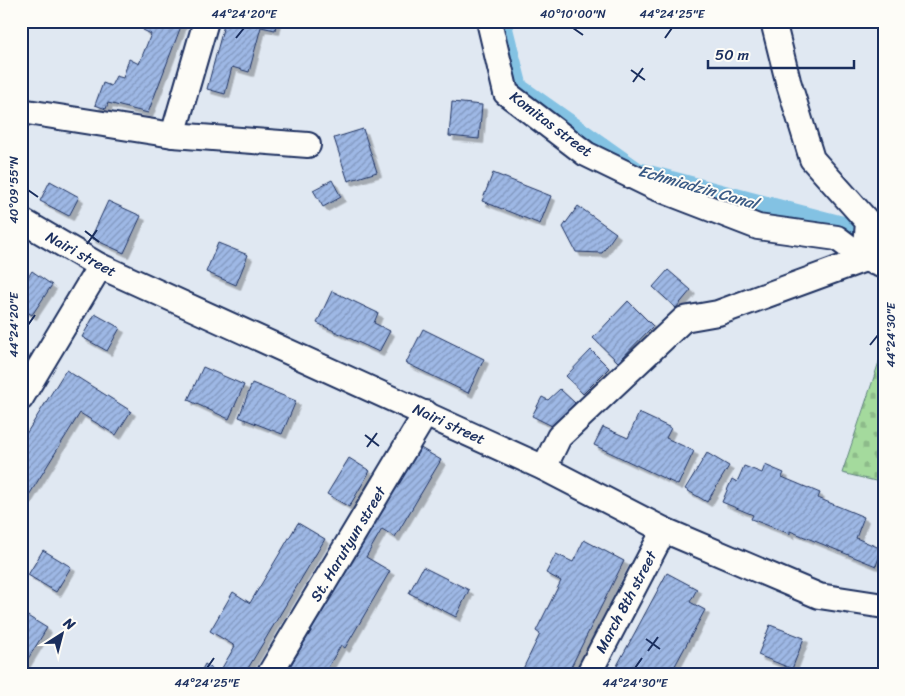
<svg xmlns="http://www.w3.org/2000/svg" width="905" height="696" viewBox="0 0 905 696" font-family="Sriracha,sans-serif">
	<style>
		.cemetery { fill: url(#cemetery-stones); stroke: #60847e }
		.lines { fill: none; stroke-linecap: round; stroke-linejoin: round }
		.canal { stroke: #83c2e3; stroke-width: 20 }
		.building { fill: url(#building-hatch); stroke: #1b2f5e; filter: url(#shadow) }
		.minor-casing { stroke: #1b2f5e; stroke-width: 28 }
		.minor { stroke: #fdfcf7; stroke-width: 24 }
		.ticks { fill: none; stroke: #1b2f5e; stroke-width: 2 }
		.labels { text-anchor: middle; dominant-baseline: central; stroke-width: 4; stroke-linejoin: round; paint-order: stroke }
		.street-label { font-size: 15px; fill: #1b2f5e; stroke: #fdfcf7 }
		.water-label { font-size: 16px; font-style: italic; fill: #3a5b86; stroke: #fdfcf7 }
		.neatline { fill: none; stroke: #1b2f5e; stroke-width: 2 }
		.ticks-label { font-size: 12px; text-anchor: middle; fill: #1b2f5e }
	</style>
	<defs>
		<pattern id="cemetery-stones" width="16" height="16" patternUnits="userSpaceOnUse" patternTransform="scale(1.25)"><rect width="16" height="16" fill="#a4da9d"/><path d="M2 7V4a2 2 0 0 1 4 0v3zM10 15v-3a2 2 0 0 1 4 0v3z" fill="#8dbb8a"/></pattern>
		<pattern id="building-hatch" width="6" height="6" patternUnits="userSpaceOnUse" patternTransform="scale(1.25)"><rect width="6" height="6" fill="#9eb8e5"/><path d="M-1 1l2-2M0 6l6-6M5 7l2-2" fill="none" stroke="#8096bd"/></pattern>
		<filter id="shadow"><feDropShadow dx="4.5" dy="4.5" stdDeviation="0" flood-color="#0004"/></filter>
	</defs>
	<rect width="100%" height="100%" fill="#e0e8f2"/>
	<filter id="ink" filterUnits="userSpaceOnUse"><feTurbulence type="fractalNoise" baseFrequency=".02" numOctaves="2"/><feDisplacementMap in="SourceGraphic" scale="10" xChannelSelector="R" yChannelSelector="G"/><feConvolveMatrix kernelMatrix="1 2 1 2 8 2 1 2 1" color-interpolation-filters="sRGB"/></filter>
	<g filter="url(#ink)">
		<path class="cemetery" d="M884 347V483L842 473Z"/>
		<g class="lines">
			<path class="canal" d="M501 21 518 88 637 172 850 228"/>
		</g>
		<g class="building">
			<path d="M147 21H183L148 113 108 103 106 109 95 105 103 83 111 86 116 76 123 78 129 59 139 64 151 34 143 30Z"/>
			<path d="M225 21H277L275 30 261 27 249 72 232 67 225 94 207 89Z"/>
			<path d="M452 102 482 105 479 139 449 136Z"/>
			<path d="M363 129 377 172 348 181 334 138Z"/>
			<path d="M493 173 551 196 540 224 482 201Z"/>
			<path d="M332 180 341 197 323 207 313 190Z"/>
			<path d="M50 181 79 197 69 216 40 201Z"/>
			<path d="M108 201 141 216 124 253 91 238Z"/>
			<path d="M578 206 616 233 602 253 576 252 563 227Z"/>
			<path d="M218 243 248 255 236 285 206 272Z"/>
			<path d="M668 270 691 290 676 308 653 287Z"/>
			<path d="M32 271 52 285 32 315 21 308V288Z"/>
			<path d="M332 291 378 313 374 323 390 331 379 352 317 323Z"/>
			<path d="M628 301 653 326 618 362 593 338Z"/>
			<path d="M95 314 120 328 107 351 82 337Z"/>
			<path d="M423 329 484 359 468 393 406 363Z"/>
			<path d="M591 350 609 368 583 394 566 376Z"/>
			<path d="M203 367 244 385 229 419 188 400Z"/>
			<path d="M66 370 131 411 116 435 80 413 21 508V442Z"/>
			<path d="M252 383 296 401 282 434 239 417Z"/>
			<path d="M560 389 575 403 556 428 532 416 542 397 548 400Z"/>
			<path d="M639 413 671 428 666 438 694 451 678 485 594 445 603 427 628 438Z"/>
			<path d="M419 447 441 460 395 537 382 529 366 557 390 571 345 648 341 645 327 669 332 672 331 675H285Z"/>
			<path d="M707 453 729 466 707 502 685 489Z"/>
			<path d="M349 458 370 471 349 507 327 494Z"/>
			<path d="M765 465 784 473 782 477 820 493 818 498 864 517 856 538 882 549 876 566 790 531V534L751 519 753 515 722 502 732 479 737 482 744 466 762 473Z"/>
			<path d="M298 523 325 539 244 675H199L205 664 219 673 235 646 210 631 233 592 250 603Z"/>
			<path d="M584 540 624 561 567 675H520L540 634 536 631 561 581 546 573 556 554 573 562Z"/>
			<path d="M43 550 71 567 56 592 28 575Z"/>
			<path d="M423 567 469 590 456 617 409 593Z"/>
			<path d="M667 573 697 589 690 602 705 610 670 675H612Z"/>
			<path d="M21 612 47 628 21 670Z"/>
			<path d="M770 625 804 638 792 669 758 655Z"/>
		</g>
		<g class="lines">
			<g class="minor-casing">
				<g id="minor">
					<path d="M489 21 506 93 586 154 654 187 758 227 837 238 865 259 884 266"/>
					<path d="M21 111 173 135 308 145"/>
					<path d="M173 135 206 21"/>
					<path d="M21 220 100 266 544 468 664 530 819 596 884 606"/>
					<path d="M21 398 100 266"/>
					<path d="M544 468 559 437 684 319 718 313 865 259 868 222 812 159 788 81 773 21"/>
					<path d="M269 675 426 413"/>
					<path d="M588 675 664 530"/>
				</g>
			</g>
			<use href="#minor" class="minor"/>
		</g>
	</g>
	<path class="ticks" d="M573 28 583 35M236 38 244 28M665 38 672 28M631 70 645 80M633 82 643 68M28 190 38 197M85 231 99 242M87 244 97 230M28 325 35 315M870 345 878 335M365 435 379 446M367 447 377 433M646 639 660 649M648 651 658 637M207 668 214 658M635 668 642 658"/>
	<g class="labels">
		<g class="street-label">
			<text transform="translate(551 124) rotate(37)">Komitas street</text>
			<text transform="translate(81 254) rotate(29)">Nairi street</text>
			<text transform="translate(449 424) rotate(25)">Nairi street</text>
			<text transform="translate(348 544) rotate(-59)">St. Harutyun street</text>
			<text transform="translate(626 602) rotate(-62)">March 8th street</text>
		</g>
		<g class="water-label">
			<text transform="translate(698 187) rotate(16)">Echmiadzin Canal</text>
		</g>
	</g>
	<rect width="905" height="696" fill="none" stroke="#fdfcf7" stroke-width="55"/>
	<g transform="translate(62 634) rotate(36)" stroke="#fdfcf7" stroke-width="4" paint-order="stroke">
	<path d="M0-4L9 19L0 12L-9 19Z" fill="#1b2f5e"/>
	<text y="-8" font-size="14" font-weight="bold" text-anchor="middle" fill="#1b2f5e">N</text>
	</g>
	<path d="M708 60v8h146v-8" fill="none" stroke="#1b2f5e" stroke-width="2.5"/>
	<text x="715" y="60" font-size="15" fill="#1b2f5e" stroke="#fdfcf7" stroke-width="4" paint-order="stroke">50 m</text>
	<rect x="28" y="28" width="850" height="640" class="neatline"/>
	<g class="ticks-label">
		<text x="244" y="18">44°24'20"E</text>
		<text x="573" y="18">40°10'00"N</text>
		<text x="672" y="18">44°24'25"E</text>
		<text transform="translate(14 190) rotate(-90)" y="4">40°09'55"N</text>
		<text transform="translate(14 325) rotate(-90)" y="4">44°24'20"E</text>
		<text transform="translate(891 335) rotate(-90)" y="4">44°24'30"E</text>
		<text x="207" y="687">44°24'25"E</text>
		<text x="635" y="687">44°24'30"E</text>
	</g>
</svg>
